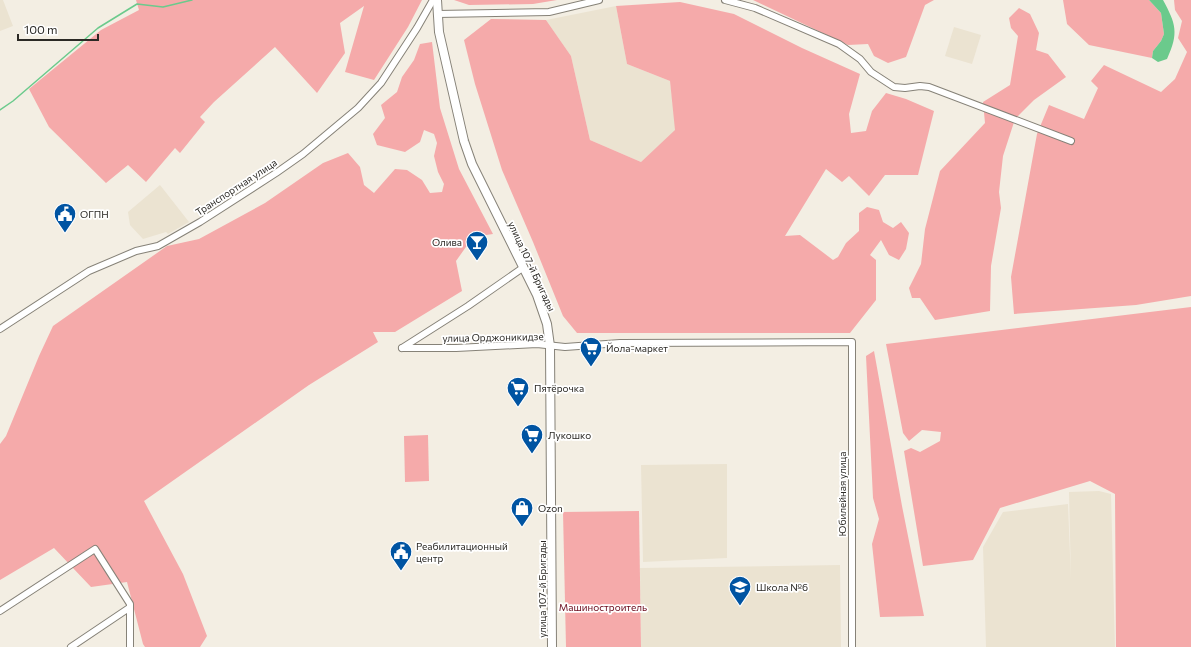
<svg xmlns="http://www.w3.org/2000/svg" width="1191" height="647" viewBox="0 0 1191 647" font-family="Commissioner,sans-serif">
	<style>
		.built { fill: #ebe3d1 }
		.green { fill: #f5aaaa }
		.water { fill: #6bca8c }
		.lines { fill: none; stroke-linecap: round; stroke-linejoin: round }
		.stream { stroke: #6bca8c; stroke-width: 1.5 }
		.minor-casing { stroke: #868278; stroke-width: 8 }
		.major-casing { stroke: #868278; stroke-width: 10 }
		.minor { stroke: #fff; stroke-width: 6 }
		.major { stroke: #fff; stroke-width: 8 }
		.labels { text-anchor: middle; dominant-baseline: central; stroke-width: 3.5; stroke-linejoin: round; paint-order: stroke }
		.street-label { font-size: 10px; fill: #2b2925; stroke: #fff }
		.poi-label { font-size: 10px; fill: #2b2925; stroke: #fff; text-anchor: start }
		.park-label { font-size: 10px; fill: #69081a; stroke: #fff }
	</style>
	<rect width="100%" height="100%" fill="#f3eee3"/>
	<g class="built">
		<path d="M0 0H3L13 26 0 31Z"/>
		<path d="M616 6 627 64 670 81 676 130 641 162 590 140 571 56 546 20Z"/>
		<path d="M954 27 981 35 972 64 945 56Z"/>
		<path d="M160 185 189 222 168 234 166 232 143 239 130 225 128 212Z"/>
		<path d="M727 464V558L643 562 641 465Z"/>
		<path d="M1099 491 1111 494 1115 647H986L983 547 1003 512 1068 504 1071 580 1069 492Z"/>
		<path d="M840 565 841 647H641L640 568Z"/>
	</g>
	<g class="green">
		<path d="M136 0H422L408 27 374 80 345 72 364 6 340 23 345 53 317 93 275 47 214 102 200 117 205 122 180 153 175 148 146 182 128 165 106 183 49 127 29 89 101 30 139 10Z"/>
		<path d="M454 0H557L533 4 469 5Z"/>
		<path d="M753 0H934L925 5 906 57 888 63 874 56 868 44 848 45Z"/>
		<path d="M1063 0H1149L1161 13 1164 34 1161 41 1153 51 1152 58 1089 45 1067 24Z"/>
		<path d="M1174 0H1191V296L1136 305 1014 314 1011 277 1037 134 1049 105 1084 119 1098 88 1091 81 1104 65 1161 92 1175 79 1187 52 1178 38 1182 21 1175 10Z"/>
		<path d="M680 2 734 14 802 48 860 74 849 114 851 133 866 131 872 111 886 93 906 99 934 111 918 175H885L869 196 849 176 842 182 826 169 785 236 800 235 833 260 838 257 846 243 859 231V213L867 207 879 210 883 222 893 228 901 222 909 233 906 249 899 260 889 255 881 240 870 255 876 260V300L850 333H577L563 316 533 242 502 170 475 84 464 40 491 19 546 20 571 56 590 140 641 162 675 130 670 81 627 64 616 6Z"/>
		<path d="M1019 8 1030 14 1039 33 1036 50 1048 54 1066 77 1034 100 1015 119 1003 156 999 192 1001 208 991 266 990 311 935 320 920 298H912L909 288 921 264 925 229 940 171 985 123 983 102 1010 85 1018 36 1011 28 1009 18Z"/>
		<path d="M432 42 440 108 459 169 493 234 473 237 456 261 462 291 395 332H373L378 342 309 385 144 501 183 574 207 636 200 647H145L143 644 127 582 91 587 54 548 0 580V444L6 436 39 356 53 326 167 246 199 239 265 203 323 163 348 153 360 167 364 185 374 193 395 169 407 170 422 180 430 193 442 192 444 184 438 172 434 156 437 143 434 134 424 130 420 142 405 152 377 145 373 134 385 118 381 105 397 92 402 77 414 60 420 44Z"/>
		<path d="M1191 307V647H1116L1115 494 1090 481 1000 508 973 560 923 566 904 451 911 448 920 452 940 441 941 432 922 430 909 441 903 433 886 344Z"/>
		<path d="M874 351 902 506 924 616 880 617 872 544 879 519 873 498 866 356Z"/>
		<path d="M428 435 429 481 405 482 404 436Z"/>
		<path d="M639 511 641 647H566L563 512Z"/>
	</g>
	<path class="water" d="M1149 0H1163C1176 24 1179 33 1167 59L1158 62 1152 58 1153 51 1161 41 1164 34 1161 13Z"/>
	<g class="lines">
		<path class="stream" d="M0 110 13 101 98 28 137 4 163 7 192 0"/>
		<g class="minor-casing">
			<g id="minor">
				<path d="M725 0 755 8 839 44 860 59 871 72 894 87 905 88 920 86 929 87 1071 141"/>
				<path d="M437 14 549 12 599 0"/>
				<path d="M0 329 89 271 136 251 158 246 200 222 276 173 303 154 358 108 381 83 417 28 433 0"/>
				<path d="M402 348H456L537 344 565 347 620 343 852 342V647"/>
				<path d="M402 348 468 306 524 267"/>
				<path d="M0 611 95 549 130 604V647"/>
				<path d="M71 647 129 608"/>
			</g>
		</g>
		<g class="major-casing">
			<path id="major" d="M437 0 439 32 464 141 472 164 537 295 547 324 550 346 552 647"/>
		</g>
		<use href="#minor" class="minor"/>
		<use href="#major" class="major"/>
	</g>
	<defs>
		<g id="civic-pin" transform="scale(1.15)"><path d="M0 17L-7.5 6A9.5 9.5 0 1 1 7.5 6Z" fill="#0054a2" stroke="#fff"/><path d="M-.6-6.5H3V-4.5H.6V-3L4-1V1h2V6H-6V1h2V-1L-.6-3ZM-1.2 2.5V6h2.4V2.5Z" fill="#fff"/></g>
		<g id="bar-pin" transform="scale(1.15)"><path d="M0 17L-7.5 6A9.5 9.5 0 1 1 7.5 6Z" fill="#0054a2" stroke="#fff"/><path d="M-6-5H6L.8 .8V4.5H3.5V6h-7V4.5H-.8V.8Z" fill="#fff"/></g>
		<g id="supermarket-pin" transform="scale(1.15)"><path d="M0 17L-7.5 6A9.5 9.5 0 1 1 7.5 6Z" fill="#0054a2" stroke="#fff"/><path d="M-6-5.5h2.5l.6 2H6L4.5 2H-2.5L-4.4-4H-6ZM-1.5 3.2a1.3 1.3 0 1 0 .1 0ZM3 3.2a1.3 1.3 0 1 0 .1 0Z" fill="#fff"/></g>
		<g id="shop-pin" transform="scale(1.15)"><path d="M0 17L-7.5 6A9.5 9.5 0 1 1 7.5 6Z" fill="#0054a2" stroke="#fff"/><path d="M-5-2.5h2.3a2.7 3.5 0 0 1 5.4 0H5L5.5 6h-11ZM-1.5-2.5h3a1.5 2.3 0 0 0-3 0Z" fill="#fff"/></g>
		<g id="school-pin" transform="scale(1.15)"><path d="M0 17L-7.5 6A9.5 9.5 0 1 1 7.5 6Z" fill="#0054a2" stroke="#fff"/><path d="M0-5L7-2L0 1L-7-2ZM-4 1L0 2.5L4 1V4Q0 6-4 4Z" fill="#fff"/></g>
	</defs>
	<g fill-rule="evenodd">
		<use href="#civic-pin" x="65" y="214"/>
		<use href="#bar-pin" x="477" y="242"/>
		<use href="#supermarket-pin" x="591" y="348"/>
		<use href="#supermarket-pin" x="518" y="388"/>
		<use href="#supermarket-pin" x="532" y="435"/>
		<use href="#shop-pin" x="522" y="508"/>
		<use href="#civic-pin" x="401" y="552"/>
		<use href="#school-pin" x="740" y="587"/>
	</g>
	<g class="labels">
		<g class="street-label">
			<text transform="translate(236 187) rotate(-33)">Транспортная улица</text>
			<text transform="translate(532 266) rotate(65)">улица 107-й Бригады</text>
			<text transform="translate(493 337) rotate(-1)">улица Орджоникидзе</text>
			<text transform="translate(842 494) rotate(-90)">Юбилейная улица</text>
			<text transform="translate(542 589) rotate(-90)">улица 107-й Бригады</text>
		</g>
		<g class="poi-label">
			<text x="80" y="214">ОГПН</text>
			<text x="462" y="242" text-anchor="end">Олива</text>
			<text x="606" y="348">Йола-маркет</text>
			<text x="534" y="388">Пятёрочка</text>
			<text x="548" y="435">Лукошко</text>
			<text x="538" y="508">Ozon</text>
			<text x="416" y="546">Реабилитационный<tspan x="416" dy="12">центр</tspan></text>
			<text x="756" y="587">Школа №6</text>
		</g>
		<g class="park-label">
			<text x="603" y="607">Машиностроитель</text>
		</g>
	</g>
	<path d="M18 34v6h80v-6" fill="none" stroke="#2b2925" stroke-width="2"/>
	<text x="24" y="34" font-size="12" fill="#2b2925" stroke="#ffffff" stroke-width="3" paint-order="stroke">100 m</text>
</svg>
